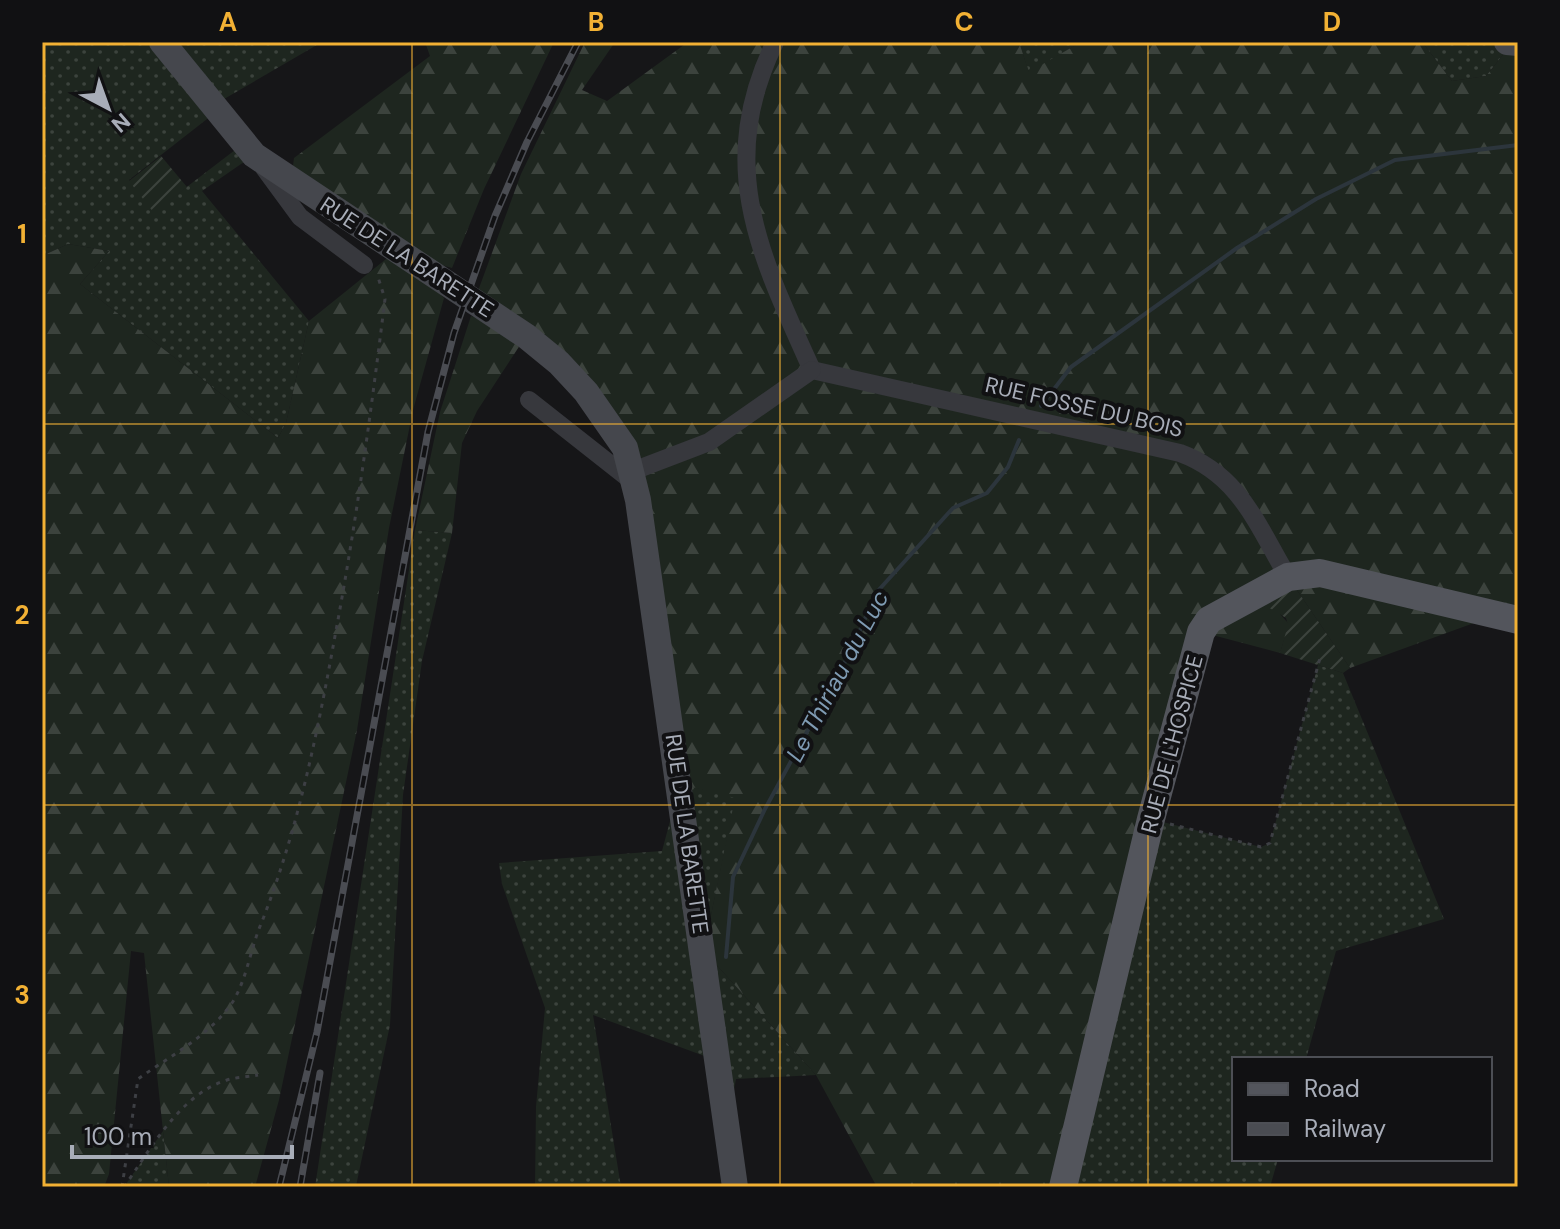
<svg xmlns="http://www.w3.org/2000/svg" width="1560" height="1229" viewBox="0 0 1560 1229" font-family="'DM Sans',sans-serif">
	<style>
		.grass { fill: url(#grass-dots) }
		.forest { fill: url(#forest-firs) }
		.garden { fill: url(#garden-furrows) }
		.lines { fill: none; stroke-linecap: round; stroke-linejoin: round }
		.stream { stroke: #2c353c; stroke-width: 4 }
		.path { stroke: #3d3f44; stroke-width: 3; stroke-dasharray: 4 6; stroke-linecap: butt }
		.street { stroke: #37383d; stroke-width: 18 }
		.secondary { stroke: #45474d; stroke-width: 26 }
		.primary { stroke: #53555c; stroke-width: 28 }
		.rail-casing { stroke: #4a4c52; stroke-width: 7 }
		.rail { stroke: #111113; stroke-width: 4; stroke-dasharray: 12; stroke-linecap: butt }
		.grid { fill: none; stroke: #f2b134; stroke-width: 2; stroke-opacity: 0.55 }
		.labels { text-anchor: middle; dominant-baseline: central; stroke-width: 8; stroke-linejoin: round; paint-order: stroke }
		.street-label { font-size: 22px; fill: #a8adb8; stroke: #111113 }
		.water-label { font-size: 24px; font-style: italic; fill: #7f9bb3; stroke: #111113 }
		.neatline { fill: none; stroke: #f2b134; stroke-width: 3 }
		.grid-label { font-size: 26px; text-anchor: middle; font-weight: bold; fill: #f2b134 }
	</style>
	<defs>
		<pattern id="grass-dots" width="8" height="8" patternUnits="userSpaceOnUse" patternTransform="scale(2)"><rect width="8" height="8" fill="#1e261f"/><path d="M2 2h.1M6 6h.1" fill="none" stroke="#3c433d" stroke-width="1.8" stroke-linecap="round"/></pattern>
		<pattern id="forest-firs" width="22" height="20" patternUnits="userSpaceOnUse" patternTransform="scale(2)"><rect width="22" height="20" fill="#1e261f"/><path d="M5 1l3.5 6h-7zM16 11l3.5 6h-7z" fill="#3c433d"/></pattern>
		<pattern id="garden-furrows" width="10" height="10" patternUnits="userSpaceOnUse" patternTransform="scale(2)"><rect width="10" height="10" fill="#1e261f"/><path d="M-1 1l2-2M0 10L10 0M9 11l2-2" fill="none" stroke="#3c433d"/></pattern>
	</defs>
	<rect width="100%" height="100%" fill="#161618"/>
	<g class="grass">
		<path d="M42 42H322L212 106 216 112 129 180 154 212 235 150 254 155 202 191 309 321 286 423 278 438 80 284 109 251 68 244 42 256Z"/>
		<path d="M1019 42H1081L1029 73Z"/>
		<path d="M1422 42H1507L1511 45 1486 76 1452 81Z"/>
		<path d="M415 530 452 533 422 661 403 795 390 1025 356 1186 361 1187H315Z"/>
		<path d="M1318 665 1343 673 1444 919 1336 951 1306 1059H1234V1159H1278L1270 1187H1111L1097 1184 1095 1187H1063L1151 819 1261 847 1270 843Z"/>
		<path d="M680 784 736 797 710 920 713 961 816 1075 736 1079 727 1127 718 1061 593 1015 621 1187H535L536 1107 545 1008 502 884 499 863 662 851Z"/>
		<path d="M163 1131 169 1187H124Z"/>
	</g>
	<g class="forest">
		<path d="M425 42H554L484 189 452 268 398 252 444 298 413 410 389 528 357 730 279 1100 255 1187H169L144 953 131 951 109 1174 104 1187H42V256L68 244 109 251 80 284 278 438 286 423 309 321 396 251 291 182 294 158 430 56Z"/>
		<path d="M585 42H615L582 90 607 101 688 42H1019L1029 72 1081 42H1422L1452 81 1486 76 1511 45 1518 43V620L1496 615 1350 668 1288 577 1278 612 1289 624 1280 653 1201 632 1063 1187H877L816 1075 713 961 710 920 735 798 680 784 633 471 526 336 477 411 462 443 452 533 415 530 440 412 471 316 523 334 478 291 521 174Z"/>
	</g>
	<g class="garden">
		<path d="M161 156 187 187 154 213 129 181Z"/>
		<path d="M1288 577 1350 668 1343 673 1280 653 1288 625 1286 618 1250 596Z"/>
	</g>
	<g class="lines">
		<g class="stream">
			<path d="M1041 406 1071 367 1237 248 1316 199 1395 160 1518 145"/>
			<path d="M726 957 733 877 765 809 852 649 876 593 953 508 987 493 1008 467 1019 440"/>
		</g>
		<g class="path">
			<path d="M1170 824 1261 847 1270 843 1320 658"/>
			<path d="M122 1187 138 1079C170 1056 209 1036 232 1003 247 979 250 950 261 924 298 830 317 735 335 636 356 524 371 412 385 299L377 274"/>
			<path d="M124 1187C150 1150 180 1094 227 1080 237 1077 248 1077 258 1075"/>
		</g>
		<g class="street">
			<path d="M775 42C715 166 760 255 812 370"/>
			<path d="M264 168 300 217 364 265"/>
			<path d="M812 370 1180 453C1240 475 1257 525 1288 577"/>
			<path d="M529 400 633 482"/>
			<path d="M633 471 709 442 812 370"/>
		</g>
		<g class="secondary">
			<path d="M162 42 254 155 526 336 559 363 586 392 625 448 638 500 735 1187"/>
			<path d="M1507 42 1518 43"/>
		</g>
		<path class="primary" d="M1063 1187 1151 819 1201 632 1209 620 1288 577 1320 573 1518 620"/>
		<g class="rail-casing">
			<g id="rail">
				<path d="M279 1187 317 1032 428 432 454 333 495 216 527 142 578 42"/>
				<path d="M300 1187 320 1073"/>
			</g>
		</g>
		<use href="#rail" class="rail"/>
	</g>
	<path class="grid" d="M412 42V1187M780 42V1187M1148 42V1187M42 424H1518M42 805H1518"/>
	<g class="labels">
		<g class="street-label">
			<text transform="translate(407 257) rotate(33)">RUE DE LA BARETTE</text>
			<text transform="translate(1084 407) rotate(13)">RUE FOSSE DU BOIS</text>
			<text transform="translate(1172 744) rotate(-75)">RUE DE L'HOSPICE</text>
			<text transform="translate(687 834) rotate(82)">RUE DE LA BARETTE</text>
		</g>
		<g class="water-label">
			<text transform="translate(837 676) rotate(-62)">Le Thiriau du Luc</text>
		</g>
	</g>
	<rect width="1560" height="1229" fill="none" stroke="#111113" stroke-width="88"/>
	<rect x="1232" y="1057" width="260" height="104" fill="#111113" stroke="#4d4f55" stroke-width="2"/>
	<rect x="1248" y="1083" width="40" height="12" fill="#53555c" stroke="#4d4f55" stroke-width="2"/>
	<text x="1304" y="1097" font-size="24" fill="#a8adb8">Road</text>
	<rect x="1248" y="1123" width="40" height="12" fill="#4a4c52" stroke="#4d4f55" stroke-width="2"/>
	<text x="1304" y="1137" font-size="24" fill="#a8adb8">Railway</text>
	<g transform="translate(108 108) rotate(139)" stroke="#111113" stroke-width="6" paint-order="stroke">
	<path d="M0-6L14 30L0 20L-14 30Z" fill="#a8adb8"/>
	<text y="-12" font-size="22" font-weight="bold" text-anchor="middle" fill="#a8adb8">N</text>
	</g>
	<path d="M72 1145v12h220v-12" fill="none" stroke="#a8adb8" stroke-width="4"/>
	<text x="84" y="1145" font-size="24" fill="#a8adb8" stroke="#111113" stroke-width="6" paint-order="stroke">100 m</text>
	<rect x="44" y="44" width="1472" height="1141" class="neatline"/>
	<g class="grid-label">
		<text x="228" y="31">A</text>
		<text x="596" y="31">B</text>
		<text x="964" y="31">C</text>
		<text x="1332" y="31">D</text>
		<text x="22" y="243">1</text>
		<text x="22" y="624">2</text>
		<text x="22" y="1004">3</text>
	</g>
</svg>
